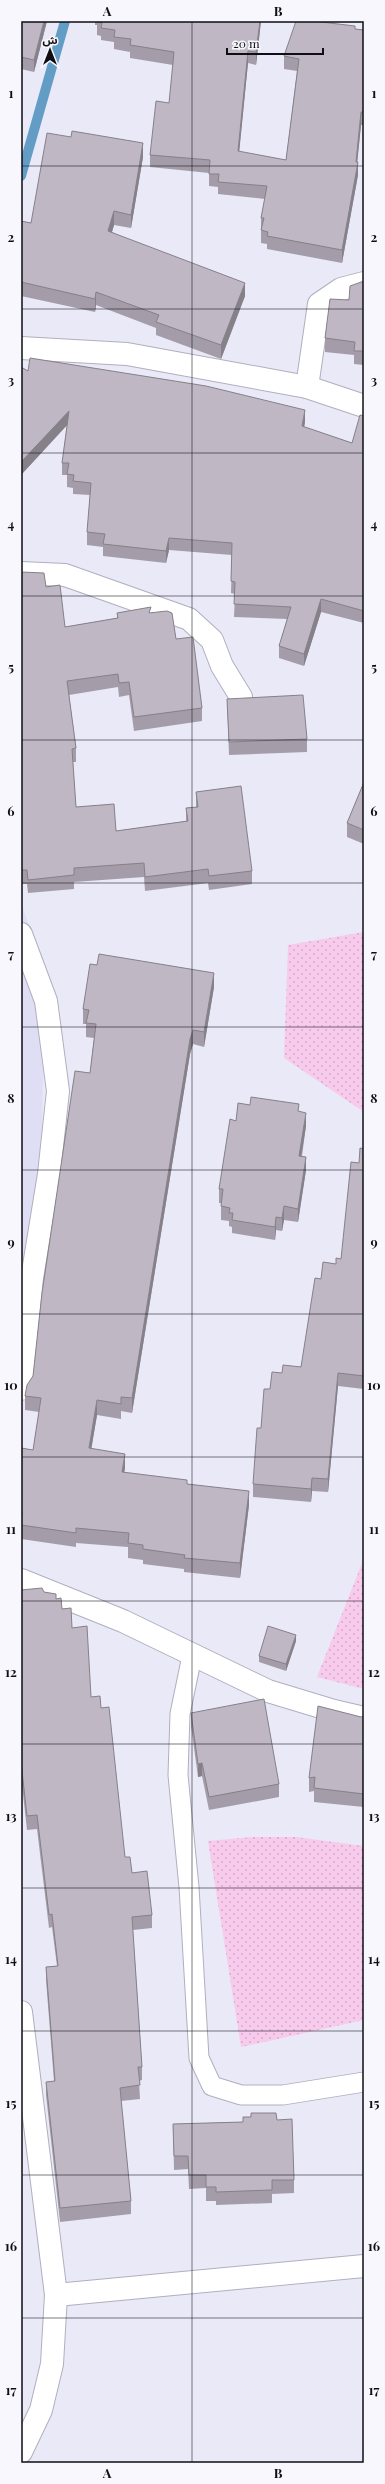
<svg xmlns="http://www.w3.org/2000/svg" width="385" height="2484" viewBox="0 0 385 2484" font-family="'Playfair Display','Noto Sans Arabic',serif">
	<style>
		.built { fill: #e0def5 }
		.grass { fill: url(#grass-dots) }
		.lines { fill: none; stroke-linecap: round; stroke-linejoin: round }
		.stream { stroke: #639dc6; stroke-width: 10 }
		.lane-casing { stroke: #b0afbe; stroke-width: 21 }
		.street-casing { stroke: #b0afbe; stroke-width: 24 }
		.lane { stroke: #fff; stroke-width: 19 }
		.street { stroke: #fff; stroke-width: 22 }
		.wall { fill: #a49da9 }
		.shaded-wall { fill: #868089 }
		.building { fill: #bfb7c4; stroke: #868089 }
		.grid { fill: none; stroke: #0e0e13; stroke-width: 1; stroke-opacity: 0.55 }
		.neatline { fill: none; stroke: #0e0e13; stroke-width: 1.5 }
		.grid-label { font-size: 13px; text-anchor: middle; font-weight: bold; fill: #0e0e13 }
	</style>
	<defs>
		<pattern id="grass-dots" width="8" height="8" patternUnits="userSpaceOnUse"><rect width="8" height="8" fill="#f8caec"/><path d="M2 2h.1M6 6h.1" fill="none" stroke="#d3acca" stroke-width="1.8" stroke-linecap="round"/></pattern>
	</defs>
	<rect width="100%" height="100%" fill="#eae9f8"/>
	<path class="built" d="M21 903 46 973 39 1230 21 1273Z"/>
	<g class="grass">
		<path d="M364 932V1112L284 1058 288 945Z"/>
		<path d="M364 1558V1689L317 1677Z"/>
		<path d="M252 1837H296L364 1846V2020L241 2047 208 1841Z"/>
	</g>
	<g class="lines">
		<path class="stream" d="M21 176 65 21"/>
		<g class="lane-casing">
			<path id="lane" d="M192 1656 180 1714 178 1775 189 1887 199 2058 212 2086 241 2095H283L364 2082"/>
		</g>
		<g class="street-casing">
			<g id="street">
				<path d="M21 348 127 354 307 387 364 406"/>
				<path d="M307 387 319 304 341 289 364 283"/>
				<path d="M21 573 65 575 189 619 212 640 222 666 241 697"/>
				<path d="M21 934 46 1001 58 1091 49 1174 32 1278 21 1389"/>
				<path d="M21 1580 123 1621 268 1691 334 1711 364 1718"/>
				<path d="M21 2012 56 2295 52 2364 41 2410 21 2452"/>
				<path d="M56 2295 364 2266"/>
			</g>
		</g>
		<use href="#lane" class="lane"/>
		<use href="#street" class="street"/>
	</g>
	<g class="wall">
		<path d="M21 21H47L34 72 21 69Z"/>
		<path d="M95 21H261L256 65 248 63 239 152 286 160 297 71 284 69V56L355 29 364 30V125H361L357 162 358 175 342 263 267 249V244L261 243V218L265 199 218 194V187L209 186V173L150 167V155L169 103 173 65 130 58V52L114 49V42L101 40V36L97 35V25H95Z"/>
		<path d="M143 157 131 228 114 225 112 232 245 296 221 359 156 335V328L96 305 95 312 21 296V221L31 223Z"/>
		<path d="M364 281V365L354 364V355L325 352V338L349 300Z"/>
		<path d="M21 367 28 371 305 422 304 427 352 443 364 416V623L321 612 304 666 279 658V646L287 619 234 617 235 594 231 593 232 555 169 550 166 563 103 556V547L87 545V532L90 495 73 494V488L67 487V475H62V463L67 425 21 475Z"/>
		<path d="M21 572 46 587 65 627 117 618V613H151L176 639 202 708V721L134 731 129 695 119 697 118 687 69 695 76 748V762H73L76 807 116 831 186 821V808L196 807V792L252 871V884L209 890 208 883 145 891 144 877 74 882V889L28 893 27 884H21Z"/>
		<path d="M227 699 307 739V752L229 755Z"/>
		<path d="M364 782V844L347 837V823Z"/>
		<path d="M214 987 204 1047 193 1044 190 1054 132 1413 121 1411V1419L97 1415 91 1449 125 1468 124 1472 187 1484 249 1505 240 1578 184 1572V1569L143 1564V1560L128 1558V1547L76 1543V1547L21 1539V1448L33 1450 39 1412 25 1410V1396L33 1376 90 1073 94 1038 86 1037V1024H83V1009Z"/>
		<path d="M250 1105 299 1112 306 1126 302 1156 306 1170 298 1222 284 1220 282 1231 276 1230 275 1240 232 1233V1227L229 1226V1221L221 1220V1203H219V1189L236 1121Z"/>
		<path d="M364 1149V1389L338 1386 328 1492 312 1491 311 1502 253 1497V1484L261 1428 270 1389 282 1373 301 1367 321 1279 341 1259 359 1163Z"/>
		<path d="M21 1590 44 1592 56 1599 72 1628 91 1697 101 1708 125 1857 132 1873 152 1915V1928L133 1930 142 2067V2080L139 2081 140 2099 121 2101 131 2201V2214L60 2222 46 2095V2082L54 2081 46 1980V1967L57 1966 52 1927 49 1928 37 1829 27 1830 21 1776Z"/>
		<path d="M296 1641 286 1671 259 1662V1656Z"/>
		<path d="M191 1713 279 1784V1797L209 1810 202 1776 198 1777 191 1726Z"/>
		<path d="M364 1716V1807L314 1802V1791L309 1792V1778L361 1717Z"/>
		<path d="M277 2120 294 2180V2193L272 2194V2203L216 2205V2201H206V2188L189 2189 188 2169 174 2170 173 2124 243 2122Z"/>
	</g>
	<g class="shaded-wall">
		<path d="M44 21H47L34 72V60Z"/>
		<path d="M260 21H261L256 65V52Z"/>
		<path d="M248 51V63L238 164V151Z"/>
		<path d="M361 112V125L356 175V162Z"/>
		<path d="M143 143V157L131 228V215Z"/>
		<path d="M358 162V175L342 263V250Z"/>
		<path d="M114 211V225L108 245V231Z"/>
		<path d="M245 283V296L221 359V345Z"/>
		<path d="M96 292V305L95 312V299Z"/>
		<path d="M305 410V422L302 438V426Z"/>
		<path d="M69 411V423L21 475V462Z"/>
		<path d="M169 538V550L166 563V551Z"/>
		<path d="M321 599V612L304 666V654Z"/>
		<path d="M214 973V987L204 1047V1032Z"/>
		<path d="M193 1030V1044L190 1054 132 1413V1398L190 1039Z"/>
		<path d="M306 1113V1126L299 1169V1156Z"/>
		<path d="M306 1157V1170L298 1222V1209Z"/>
		<path d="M284 1206V1220L282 1231V1218Z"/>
		<path d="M276 1217V1230L275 1240V1227Z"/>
		<path d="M338 1373V1386L328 1492V1479Z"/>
		<path d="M97 1400V1415L89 1463V1448Z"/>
		<path d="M125 1454V1468L122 1486V1472Z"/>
		<path d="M312 1478V1491L311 1502V1489Z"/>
		<path d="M249 1491V1505L240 1578V1563Z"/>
		<path d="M296 1635V1641L286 1671V1664Z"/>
		<path d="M202 1763V1776L198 1777V1764Z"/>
	</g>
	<g class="building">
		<path d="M21 21H44L34 60 21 57Z"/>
		<path d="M97 21H260L256 52 248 51 238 151 286 160 299 59 284 56 296 21H313L355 26V29L364 30V112H361L356 162H358L342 250 267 236 268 232 261 230 264 218H261L267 186 218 182 219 174H209L210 160 150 155 156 101 169 103 174 52 130 45 131 39 114 37 115 30 101 28 102 23 97 22Z"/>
		<path d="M72 131 143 143 131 215 114 211 108 231 245 283 221 345 156 322 159 315 96 292 95 299 21 282V221L31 223 47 133 71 137Z"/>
		<path d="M364 281V351H354L355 342 325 338 330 299 349 300 350 286Z"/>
		<path d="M30 358 206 386 305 410 302 426 352 443 360 415 364 416V611L321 599 304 654 279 646 291 607 234 604 235 582 231 581 232 543 169 538 166 551 103 544 105 534 87 532 91 483 73 481 74 475 67 474 69 463H62L69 411 21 462V367L28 371Z"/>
		<path d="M21 572 44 573 46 587 60 585 65 627 118 618 117 613 151 607 149 613 167 611 172 613 176 639 193 637 202 708 134 717 129 682 119 683 118 674 67 681 76 748 72 749 76 807 114 804 116 831 188 821 186 808 198 807 196 792 241 786 252 871 209 876 208 869 145 877 144 863 74 868V875L28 880 27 870H21Z"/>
		<path d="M303 695 307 739 229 742 227 699Z"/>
		<path d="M364 782V830L347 823Z"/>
		<path d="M99 954 214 973 204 1032 193 1030 190 1039 132 1398 121 1397V1404L97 1400 89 1448 125 1454 122 1472 187 1480V1484L249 1491 240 1563 184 1558 185 1555 143 1549V1545L128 1543 129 1533 76 1528V1533L21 1525 22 1512H21V1448L33 1450 41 1398 25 1396 27 1385 33 1376 42 1293 75 1071 90 1073 96 1024 86 1023 89 1010 83 1009 90 964 97 965Z"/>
		<path d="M251 1097 299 1104 298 1111 306 1113 299 1156 306 1157 298 1209 284 1206 282 1218 276 1217 275 1227 232 1220 233 1213H229L230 1208 221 1206 223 1189H219L230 1119 236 1121 238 1103 250 1105Z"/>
		<path d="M360 1148 364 1149V1376L338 1373 328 1479 312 1478 311 1489 253 1484 257 1428H261L264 1389H270L272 1372 282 1373 283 1365 301 1367 315 1278 321 1279 323 1262 336 1264V1258L341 1259 351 1162 359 1163Z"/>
		<path d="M42 1588 44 1592 56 1594V1599L61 1598 62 1609 71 1608 72 1628 87 1626 91 1697 100 1696 101 1708 109 1707 125 1857H130L132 1873 147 1871 152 1915 132 1917 142 2067H138L140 2085 120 2088 131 2201 60 2208 46 2082 55 2081 46 1967 58 1966 52 1914 49 1915 37 1815 27 1816 21 1762V1590Z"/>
		<path d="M268 1626 296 1635 286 1664 259 1656Z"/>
		<path d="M264 1699 279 1784 209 1797 202 1763 198 1764 191 1713Z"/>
		<path d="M318 1706 361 1717 364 1716V1794L314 1788 315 1777 309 1778Z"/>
		<path d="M251 2113H276L277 2120 292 2119 294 2180H272V2190L216 2192V2187H206V2175H189L188 2156H174L173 2124 243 2122V2117H251Z"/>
	</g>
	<path class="grid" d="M192 21V2463M21 166H364M21 309H364M21 453H364M21 596H364M21 740H364M21 883H364M21 1027H364M21 1170H364M21 1314H364M21 1457H364M21 1601H364M21 1744H364M21 1888H364M21 2031H364M21 2175H364M21 2318H364"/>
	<rect width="385" height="2484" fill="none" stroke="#f7f7fd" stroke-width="44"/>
	<g transform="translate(50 50)" stroke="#f7f7fd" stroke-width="3" paint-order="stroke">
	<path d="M0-3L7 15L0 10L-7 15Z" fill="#0e0e13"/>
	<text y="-6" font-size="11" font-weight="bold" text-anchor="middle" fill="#0e0e13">ش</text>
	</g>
	<path d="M227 48v6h96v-6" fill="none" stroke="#0e0e13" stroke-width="2"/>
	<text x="233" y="48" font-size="12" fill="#0e0e13" stroke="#f7f7fd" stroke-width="3" paint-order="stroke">20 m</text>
	<rect x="22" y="22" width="341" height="2440" class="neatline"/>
	<g class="grid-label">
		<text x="107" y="16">A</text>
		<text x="278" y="16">B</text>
		<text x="11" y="98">1</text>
		<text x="374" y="98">1</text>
		<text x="11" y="242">2</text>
		<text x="374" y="242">2</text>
		<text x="11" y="385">3</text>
		<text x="374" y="385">3</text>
		<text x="11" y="529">4</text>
		<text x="374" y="529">4</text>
		<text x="11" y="672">5</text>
		<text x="374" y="672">5</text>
		<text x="11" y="816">6</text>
		<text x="374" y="816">6</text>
		<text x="11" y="959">7</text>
		<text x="374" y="959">7</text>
		<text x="11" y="1103">8</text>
		<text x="374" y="1103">8</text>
		<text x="11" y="1247">9</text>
		<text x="374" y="1247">9</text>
		<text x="11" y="1390">10</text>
		<text x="374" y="1390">10</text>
		<text x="11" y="1534">11</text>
		<text x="374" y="1534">11</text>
		<text x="11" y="1677">12</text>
		<text x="374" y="1677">12</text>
		<text x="11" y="1821">13</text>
		<text x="374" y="1821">13</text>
		<text x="11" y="1964">14</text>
		<text x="374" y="1964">14</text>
		<text x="11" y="2108">15</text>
		<text x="374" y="2108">15</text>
		<text x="11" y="2251">16</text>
		<text x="374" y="2251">16</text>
		<text x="11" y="2395">17</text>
		<text x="374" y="2395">17</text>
		<text x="107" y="2478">A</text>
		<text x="278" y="2478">B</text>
	</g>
</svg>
